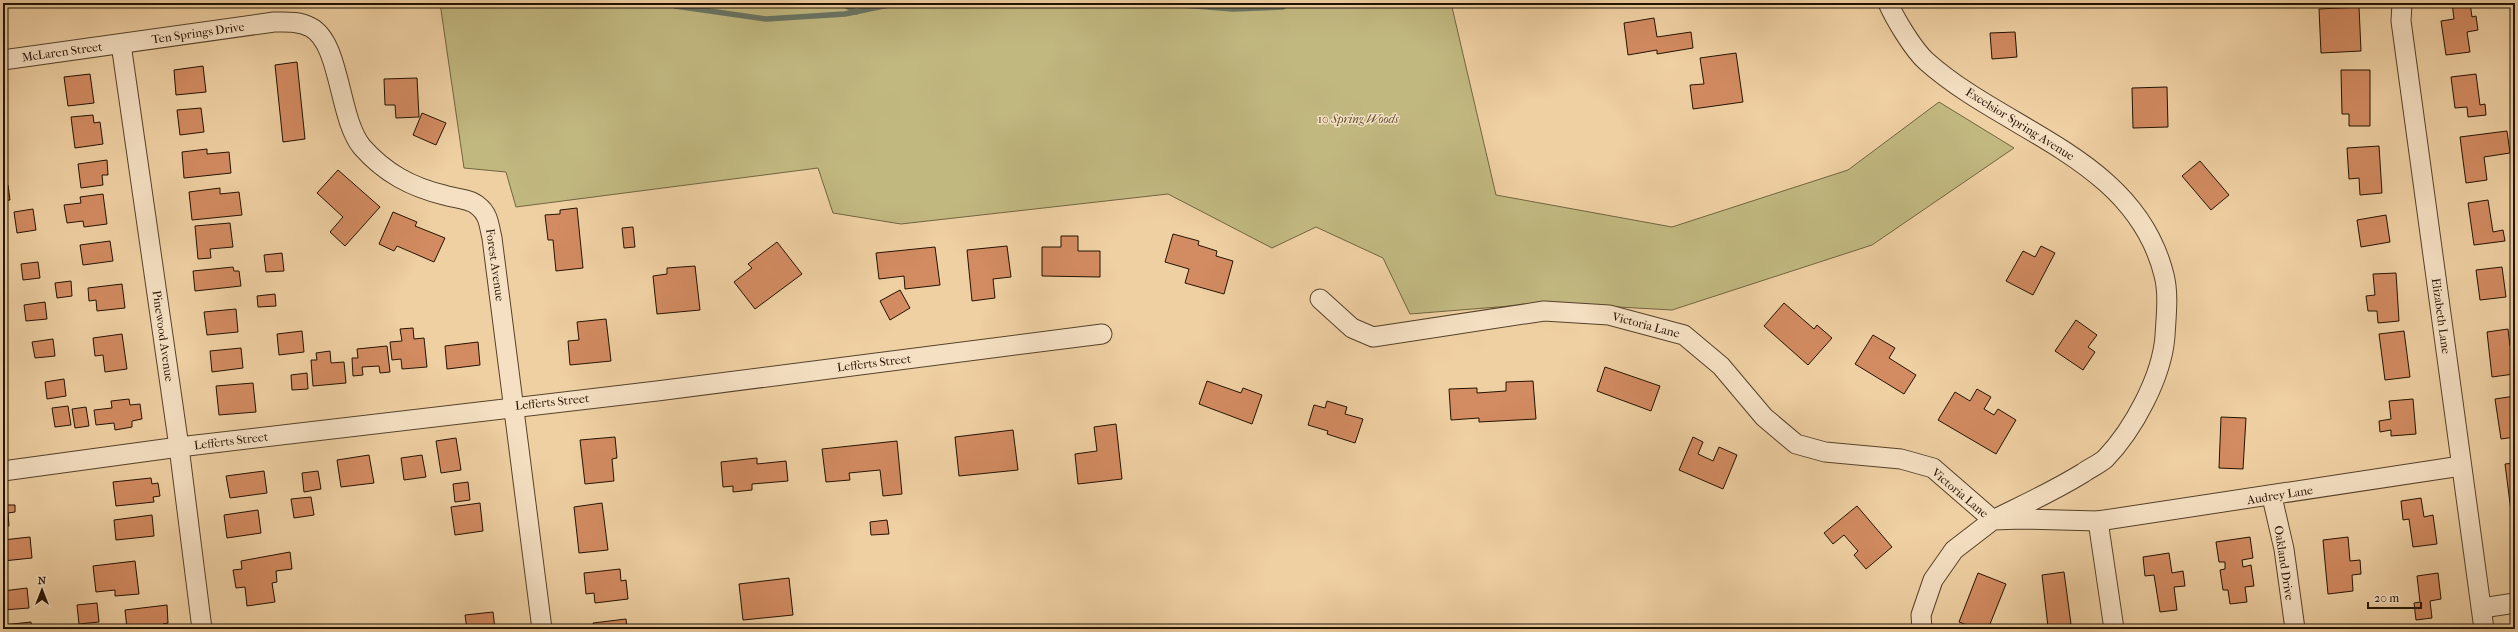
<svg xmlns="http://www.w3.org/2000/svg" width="2518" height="632" viewBox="0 0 2518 632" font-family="'IM FELL French Canon',serif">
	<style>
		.green { fill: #c1b880; stroke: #726540 }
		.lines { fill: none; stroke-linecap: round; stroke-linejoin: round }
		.stream { stroke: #6a7564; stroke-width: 5.5 }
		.building { fill: #d38b61; stroke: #231200 }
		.minor-casing { stroke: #564229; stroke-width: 21 }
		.minor { stroke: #f5e0c3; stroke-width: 19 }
		.labels { text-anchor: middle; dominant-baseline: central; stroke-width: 3; stroke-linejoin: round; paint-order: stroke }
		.street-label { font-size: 12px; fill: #231200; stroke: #f5e0c3 }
		.park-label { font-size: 12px; font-style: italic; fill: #5a4c2d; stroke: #f5e0c3 }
	</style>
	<rect width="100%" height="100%" fill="#efd0a3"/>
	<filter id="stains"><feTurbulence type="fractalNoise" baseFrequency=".005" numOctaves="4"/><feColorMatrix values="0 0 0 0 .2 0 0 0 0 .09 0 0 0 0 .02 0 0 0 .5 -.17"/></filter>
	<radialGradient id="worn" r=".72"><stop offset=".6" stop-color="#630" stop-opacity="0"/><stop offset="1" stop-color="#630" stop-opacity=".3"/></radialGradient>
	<path class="green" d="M440 3H1451L1496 195 1672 227 1848 170 1939 102 2014 148 1872 245 1672 310 1548 303 1410 314 1383 258 1316 227 1272 248 1168 194 901 224 833 213 818 168 516 207 506 172 464 168Z"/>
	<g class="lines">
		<g class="stream">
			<path d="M670 3 675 6 766 19 845 14 898 3"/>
			<path d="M842 3 856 12"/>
			<path d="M1157 3 1233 9 1283 7 1289 3"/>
		</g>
	</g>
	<g class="building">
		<path d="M2452 3H2470L2472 17 2476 16 2478 30 2467 32 2470 52 2446 55 2441 21 2454 19Z"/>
		<path d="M2359 7 2361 51 2321 53 2319 9Z"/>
		<path d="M1654 18 1657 37 1691 32 1693 48 1657 54V50L1628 55 1624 23Z"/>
		<path d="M2015 32 2017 57 1992 59 1990 33Z"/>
		<path d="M1736 53 1743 102 1693 109 1690 85 1704 84 1700 58Z"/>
		<path d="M297 62 305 139 283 142 275 65Z"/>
		<path d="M203 66 206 92 176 95 174 70Z"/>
		<path d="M2341 70H2370V126H2349V114H2342Z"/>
		<path d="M90 74 94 103 68 106 64 77Z"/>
		<path d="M2476 74 2480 105 2485 104 2486 115 2468 117 2467 107 2455 108 2451 77Z"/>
		<path d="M417 78 419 117 396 118 395 105H385L384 79Z"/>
		<path d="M2167 87 2168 127 2133 128 2132 88Z"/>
		<path d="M201 108 204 132 180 135 177 110Z"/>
		<path d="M422 113 446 123 436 145 413 135Z"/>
		<path d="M93 115 94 123 100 122 103 144 75 148 71 117Z"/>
		<path d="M2507 131 2510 153 2484 157 2487 180 2466 183 2460 137Z"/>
		<path d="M2379 146 2382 193 2360 195 2359 178 2349 179 2347 148Z"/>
		<path d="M207 149V154L229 152 231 173 184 178 182 152Z"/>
		<path d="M107 160 108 175H102L103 185 81 188 78 164Z"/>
		<path d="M2200 161 2229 195 2211 210 2182 176Z"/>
		<path d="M338 170 380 207 345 246 330 232 343 217 317 193Z"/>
		<path d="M3 185H8L10 200 3 201Z"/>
		<path d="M220 188V194L239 192 242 215 192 220 189 192Z"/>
		<path d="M103 194 107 224 84 227 83 221 67 223 64 205 81 203 80 197Z"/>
		<path d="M2488 200 2493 232 2503 230 2505 241 2474 245 2468 203Z"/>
		<path d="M577 208 583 268 556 271 553 240H548L545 215 560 214V210Z"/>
		<path d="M33 209 36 230 17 233 14 212Z"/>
		<path d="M393 212 417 222 415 226 445 238 434 262 397 246 394 251 379 244Z"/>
		<path d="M2386 215 2390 242 2361 247 2357 220Z"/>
		<path d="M230 223 233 247 210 249 211 258 198 259 195 226Z"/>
		<path d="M633 227 635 247 624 248 622 228Z"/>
		<path d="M1173 234 1199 241 1198 245 1217 251 1216 256 1233 261 1224 294 1185 283 1189 269 1165 262Z"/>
		<path d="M1061 236H1078V251H1100V277L1042 276V247H1061Z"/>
		<path d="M110 241 113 261 83 265 80 245Z"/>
		<path d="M777 242 802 274 755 309 734 282 752 268 748 264Z"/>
		<path d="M1007 246 1011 277 993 279 995 298 972 301 967 250Z"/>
		<path d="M2041 246 2055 253 2033 295 2006 281 2023 251 2035 257Z"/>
		<path d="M935 247 940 285 905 289 904 276 879 279 876 253Z"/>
		<path d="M282 253 284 271 266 272 264 255Z"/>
		<path d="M38 262 40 278 23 280 21 264Z"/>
		<path d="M695 266 700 310 657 314 653 276 667 274V268Z"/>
		<path d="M233 267 234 271H239L241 286 195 291 193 271Z"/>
		<path d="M2502 267 2506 297 2480 300 2476 270Z"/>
		<path d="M2396 273 2399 321 2378 323 2377 311H2368L2366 296 2375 295 2373 274Z"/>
		<path d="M71 281 72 296 57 298 55 283Z"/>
		<path d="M122 284 125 308 97 311 96 300 89 301 88 288Z"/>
		<path d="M900 290 910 308 890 320 880 301Z"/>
		<path d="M275 294 276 306 258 307 257 296Z"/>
		<path d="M45 302 47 319 26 321 24 305Z"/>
		<path d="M1784 303 1814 329 1817 325 1832 338 1808 365 1764 326Z"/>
		<path d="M236 309 238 332 207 335 204 312Z"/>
		<path d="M606 319 611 361 570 365 568 341 579 340 577 322Z"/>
		<path d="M2076 320 2097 335 2088 347 2095 352 2083 370 2055 351Z"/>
		<path d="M413 328 414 339 424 338 427 367 402 369 401 359 392 360 390 342 402 341 400 329Z"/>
		<path d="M2508 329 2510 346H2515L2514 374 2492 377 2487 332Z"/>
		<path d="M302 331 304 352 279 355 277 334Z"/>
		<path d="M2404 331 2410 377 2385 380 2379 334Z"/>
		<path d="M122 334 127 369 105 372 103 355 95 356 93 338Z"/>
		<path d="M1873 335 1895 348 1889 358 1916 375 1904 394 1855 364Z"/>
		<path d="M53 339 55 356 35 358 32 342Z"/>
		<path d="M478 342 480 365 447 369 445 346Z"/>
		<path d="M387 346 390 372 380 373 379 366 362 367 363 375 353 376 352 358H358L357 349Z"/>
		<path d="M241 348 243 368 212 372 210 351Z"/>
		<path d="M330 351 331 363 344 362 346 383 313 386 311 360H317L316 353Z"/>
		<path d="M1605 367 1660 386 1651 411 1597 391Z"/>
		<path d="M307 373 308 389 292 390 291 375Z"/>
		<path d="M64 379 66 396 47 399 45 382Z"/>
		<path d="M1207 381 1241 393 1243 388 1262 395 1252 424 1199 404Z"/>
		<path d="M1533 381 1536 419 1479 422V418L1451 420 1449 389 1477 388V393L1506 391V382Z"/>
		<path d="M253 383 256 412 219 415 216 386Z"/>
		<path d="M1977 389 1991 397 1984 409 1994 415 1998 409 2016 420 1996 454 1938 420 1955 392 1970 401Z"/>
		<path d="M2515 396V437L2501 439 2495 399Z"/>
		<path d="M129 399 130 405 140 404 142 419 132 421V427L115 430 114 423 96 425 94 410 112 408 111 401Z"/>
		<path d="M2413 399 2416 434 2391 436V430L2380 432 2379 421 2391 419 2389 401Z"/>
		<path d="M1327 401 1347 407 1345 414 1363 419 1355 443 1327 434 1328 431 1308 425 1314 405 1325 408Z"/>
		<path d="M68 406 71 425 55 427 52 408Z"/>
		<path d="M86 407 89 426 75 428 72 409Z"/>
		<path d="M2221 417 2246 418 2243 469 2219 468Z"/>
		<path d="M1116 424 1122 479 1078 484 1075 454 1097 451 1094 427Z"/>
		<path d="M1013 430 1018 470 959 476 955 437Z"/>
		<path d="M615 437 617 458 612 459 614 481 585 484 580 440Z"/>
		<path d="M1693 437 1703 442 1698 454 1713 461 1719 447 1737 455 1723 489 1679 470Z"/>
		<path d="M456 438 461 470 441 473 436 441Z"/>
		<path d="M897 441 902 494 883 496 880 470 849 473 850 480 826 482 822 449Z"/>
		<path d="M369 455 374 483 341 487 337 460Z"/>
		<path d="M422 455 426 477 404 480 401 458Z"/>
		<path d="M757 458V464L786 461 788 481 752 484V490L733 492V486L723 487 721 462Z"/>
		<path d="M2515 463V510L2511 511 2505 464Z"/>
		<path d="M264 471 267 493 230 498 226 476Z"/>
		<path d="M318 471 321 489 304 492 302 473Z"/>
		<path d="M151 478 152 484 158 483 160 496 153 497 154 502 116 506 113 482Z"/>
		<path d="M468 482 470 500 455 502 453 484Z"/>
		<path d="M3 495H6L7 505H15V512L8 513 9 526H3Z"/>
		<path d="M311 497 314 515 294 518 291 499Z"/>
		<path d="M2421 498 2424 517 2433 515 2437 544 2413 547 2409 519 2403 520 2401 501Z"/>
		<path d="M480 503 483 531 455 535 451 507Z"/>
		<path d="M602 503 608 550 579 553 574 507Z"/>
		<path d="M1857 506 1892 547 1866 569 1854 555 1858 551 1844 535 1833 544 1824 533Z"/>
		<path d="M258 510 261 533 227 538 224 515Z"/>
		<path d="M152 515 154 536 116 540 114 520Z"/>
		<path d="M887 520 889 534 871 535 870 522Z"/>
		<path d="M30 537 32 558 3 561V540Z"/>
		<path d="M2250 537 2253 558 2242 560 2243 567 2251 565 2254 586 2245 587 2247 602 2230 604 2228 590H2223L2220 570 2225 569V562H2219L2216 542Z"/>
		<path d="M2348 537 2350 561 2360 560 2361 574 2352 575 2353 591 2328 594 2323 540Z"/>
		<path d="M290 552 292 569 276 571 277 582 272 583 275 602 247 606 245 587 236 588 233 570 242 569 241 561Z"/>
		<path d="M2169 553 2172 573 2183 571 2185 586 2174 587 2177 610 2160 612 2154 575 2145 576 2143 557Z"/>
		<path d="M135 561 139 594 115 596V590L96 592 93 566Z"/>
		<path d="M620 569 621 581 626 580 628 599 595 603 594 593 586 594 584 573Z"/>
		<path d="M2064 572 2071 624 2048 627 2042 575Z"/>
		<path d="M1978 573 2006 584 1988 629H1977L1959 622Z"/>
		<path d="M2438 573 2441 599 2430 601 2432 618 2416 620 2414 603 2420 602 2417 576Z"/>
		<path d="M789 578 793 615 743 620 739 584Z"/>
		<path d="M27 588 29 608 3 610V591Z"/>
		<path d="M97 603 99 622 79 624 77 605Z"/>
		<path d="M167 605 168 623 163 624V629H147V626L127 628 125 610Z"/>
		<path d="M493 612 495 629H467L465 615Z"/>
		<path d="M626 619 627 629H594L593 623Z"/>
		<path d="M31 622 32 629H3V625Z"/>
	</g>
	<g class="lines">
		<g class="minor-casing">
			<g id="minor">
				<path d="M2402 3 2401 21 2484 629"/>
				<path d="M121 44 179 447 202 629"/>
				<path d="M3 60 274 22C286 22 299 21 310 27 341 42 338 118 362 147 385 173 411 187 444 195 453 198 471 199 478 206 489 214 489 226 492 238L542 629"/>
				<path d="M1320 299 1352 328 1373 337 1544 311 1609 315 1684 335 1721 366 1764 417 1796 444 1825 452 1901 459 1933 468 1993 520C2023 505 2054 491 2083 473 2090 468 2099 464 2105 459 2133 430 2162 377 2165 336 2166 317 2169 294 2164 275 2135 158 2005 132 1926 61 1913 49 1895 19 1888 3"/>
				<path d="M3 471 179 447 657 391 1102 334"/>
				<path d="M2272 497 2284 549 2295 629"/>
				<path d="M2098 521 2114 629"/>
				<path d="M2482 608 2515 603"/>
				<path d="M1922 629 1921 615 1933 580 1954 550 1993 520 2022 519 2098 521 2461 466"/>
			</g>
		</g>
		<use href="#minor" class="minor"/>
	</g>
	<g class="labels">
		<g class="street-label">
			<text transform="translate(198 33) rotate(-8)">Ten Springs Drive</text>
			<text transform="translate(62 52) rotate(-8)">McLaren Street</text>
			<text transform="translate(2020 124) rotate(32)">Excelsior Spring Avenue</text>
			<text transform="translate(495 265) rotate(82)">Forest Avenue</text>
			<text transform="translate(2441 316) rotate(82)">Elizabeth Lane</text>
			<text transform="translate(1646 325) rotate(15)">Victoria Lane</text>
			<text transform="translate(163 336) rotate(82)">Pinewood Avenue</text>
			<text transform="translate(874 363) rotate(-7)">Lefferts Street</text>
			<text transform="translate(552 402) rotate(-6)">Lefferts Street</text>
			<text transform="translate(231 441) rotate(-7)">Lefferts Street</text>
			<text transform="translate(1960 493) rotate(40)">Victoria Lane</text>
			<text transform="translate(2280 495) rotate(-9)">Audrey Lane</text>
			<text transform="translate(2284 563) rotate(81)">Oakland Drive</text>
		</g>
		<g class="park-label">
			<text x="1358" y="119">10 Spring Woods</text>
		</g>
	</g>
	<rect width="2518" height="632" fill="none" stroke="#efd0a3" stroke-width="16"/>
	<rect x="4" y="4" width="2510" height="624" fill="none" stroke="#231200" stroke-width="2"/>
	<rect x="8" y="8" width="2502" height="616" fill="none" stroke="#231200"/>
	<g transform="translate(42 590)" stroke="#f5e0c3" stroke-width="3" paint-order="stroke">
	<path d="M0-3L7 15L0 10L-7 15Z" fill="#231200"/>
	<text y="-6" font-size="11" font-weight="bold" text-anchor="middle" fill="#231200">N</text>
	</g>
	<path d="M2368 602v6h53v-6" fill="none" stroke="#231200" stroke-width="2"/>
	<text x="2374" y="602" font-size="12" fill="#231200" stroke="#f5e0c3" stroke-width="3" paint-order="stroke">20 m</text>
	<rect width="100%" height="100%" filter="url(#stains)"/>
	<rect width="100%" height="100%" fill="url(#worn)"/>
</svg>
